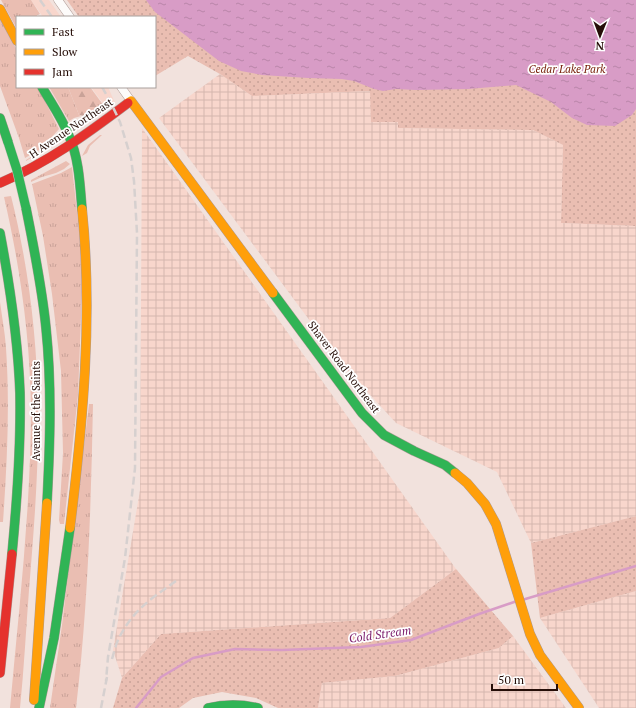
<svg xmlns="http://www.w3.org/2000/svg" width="636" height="708" viewBox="0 0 636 708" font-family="'PT Serif',serif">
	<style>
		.built { fill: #f8d6cc }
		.industrial { fill: url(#industrial-grid) }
		.grass { fill: url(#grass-tufts) }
		.forest { fill: url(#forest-firs) }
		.park { fill: url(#park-dots) }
		.water { fill: url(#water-ripples) }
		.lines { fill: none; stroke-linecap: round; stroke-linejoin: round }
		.stream { stroke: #d89cc6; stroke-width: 2.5 }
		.street-casing { stroke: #ac9994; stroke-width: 9 }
		.fast-casing { stroke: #ac9994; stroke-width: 10 }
		.slow-casing { stroke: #ac9994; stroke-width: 10 }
		.jam-casing { stroke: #ac9994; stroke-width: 10 }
		.street { stroke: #fdfbfa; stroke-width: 8 }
		.fast { stroke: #30b455; stroke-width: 9 }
		.slow { stroke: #ff9f0a; stroke-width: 9 }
		.jam { stroke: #e5322d; stroke-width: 9 }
		.rail { stroke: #d6d0cf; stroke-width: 2.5; stroke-dasharray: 8 4; stroke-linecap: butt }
		.fast-bridge-casing { stroke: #cbc0bd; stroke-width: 10; stroke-linecap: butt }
		.fast-bridge { stroke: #30b455; stroke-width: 9 }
		.labels { text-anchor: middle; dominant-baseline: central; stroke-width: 3.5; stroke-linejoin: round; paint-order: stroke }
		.park-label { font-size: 11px; font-style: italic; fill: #79220b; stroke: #fff }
		.street-label { font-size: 11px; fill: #260e08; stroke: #fff }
		.water-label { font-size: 12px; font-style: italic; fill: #7e216f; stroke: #fff }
	</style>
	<defs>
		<pattern id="industrial-grid" width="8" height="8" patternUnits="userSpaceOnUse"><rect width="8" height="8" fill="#f8d6cc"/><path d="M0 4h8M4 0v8" fill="none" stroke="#d4b6ae"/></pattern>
		<pattern id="grass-tufts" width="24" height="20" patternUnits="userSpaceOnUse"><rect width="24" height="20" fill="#eabeb2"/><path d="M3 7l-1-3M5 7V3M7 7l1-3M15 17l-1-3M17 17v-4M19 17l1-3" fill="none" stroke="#c9a298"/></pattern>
		<pattern id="forest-firs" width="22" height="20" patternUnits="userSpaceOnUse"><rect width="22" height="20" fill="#eabeb2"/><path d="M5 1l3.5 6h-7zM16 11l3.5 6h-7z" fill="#c9a298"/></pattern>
		<pattern id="park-dots" width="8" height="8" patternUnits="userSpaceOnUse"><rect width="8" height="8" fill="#eabeb2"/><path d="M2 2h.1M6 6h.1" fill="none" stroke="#c9a298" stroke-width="1.8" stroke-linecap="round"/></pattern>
		<pattern id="water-ripples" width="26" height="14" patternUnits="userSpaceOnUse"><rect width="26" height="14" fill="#d89cc6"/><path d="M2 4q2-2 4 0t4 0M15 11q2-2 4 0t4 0" fill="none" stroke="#b985a9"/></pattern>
	</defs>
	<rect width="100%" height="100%" fill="#f2e2dd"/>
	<g class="built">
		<path d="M31 0H49L61 17H43Z"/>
		<path d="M91 87H108L115 103 107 109Z"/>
	</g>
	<g class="industrial">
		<path d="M220 74 252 96 371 91 398 122V128L533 130 563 145 561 223 636 226V516L531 543 497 472 396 423 342 364 159 118Z"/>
		<path d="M142 128 456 569 390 618 161 634 122 678 113 650 140 490Z"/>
		<path d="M636 591V708H599L540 618Z"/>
		<path d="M513 636 566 708H318L322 683 395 676 499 648Z"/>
	</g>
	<g class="grass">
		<path d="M1 0H31L40 14 37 15V17H17V29Z"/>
		<path d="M0 19 17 50V87H38L59 129 41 149 25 158 19 138 0 86Z"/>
		<path d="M49 87H68L79 115 81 116 74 118 69 121Z"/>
		<path d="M90 87 104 106 94 113 97 109Z"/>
		<path d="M106 108 107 109C97 118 85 125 72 122L79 119 92 118Z"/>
		<path d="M62 131V135L60 141 26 161V160L44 149 55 135Z"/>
		<path d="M100 135H102L90 146 87 153 82 156 88 145Z"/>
		<path d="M66 161 70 164 64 169 56 173 42 177 31 182V180Z"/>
		<path d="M72 167 83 266 78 395 64 524H60L59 520 63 453 61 371 52 294 43 236 32 184 61 173Z"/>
		<path d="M11 196C28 264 37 335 38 406 39 467 34 529 29 590 26 629 24 669 20 708H10C19 608 31 507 31 407 30 337 20 266 4 197Z"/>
		<path d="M0 302C2 317 5 333 6 348 10 406 7 464 3 522H0Z"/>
		<path d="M89 404H93C91 506 88 607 76 708H50L62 625Z"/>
	</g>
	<path class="forest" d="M68 87H90L96 102 97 109C92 115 87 117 79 115Z"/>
	<g class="park">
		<path d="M67 0H636V226L561 223 563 145 533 130 398 128V122H371L370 91 252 96 220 74 188 56 155 76V17H79Z"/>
		<path d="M636 516V591L540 618 531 543Z"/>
		<path d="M456 569 513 636 499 648 395 676 322 683 318 708H278L256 698 222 692 193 698 179 708H113L122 678 161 634 390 618Z"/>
	</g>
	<path class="water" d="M146 0H636V109L632 115 615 126 587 125 572 118 551 102 516 85 468 89 416 90 396 89 383 91 374 89 354 81 342 79 308 78 262 75 241 71 219 61 155 12Z"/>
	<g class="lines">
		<g class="stream">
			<path d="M522 600 636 566"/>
			<path d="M136 708 161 677 193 658 235 649 282 650 361 647 411 640 479 614 517 601"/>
		</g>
		<g class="street-casing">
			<g id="street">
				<path d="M58 0 70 17"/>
				<path d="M121 87 131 101"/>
			</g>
		</g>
		<g class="fast-casing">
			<g id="fast">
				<path d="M42 87C51 103 62 118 69 136 79 158 80 185 82 209"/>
				<path d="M0 118 8 142"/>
				<path d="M26 208C34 248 42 287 46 328 52 386 50 445 47 503"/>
				<path d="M0 233C10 286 18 339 20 393 21 446 17 501 12 554"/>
				<path d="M273 293 362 413 384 435 414 451 445 465 455 473"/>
				<path d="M39 708 54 638 70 528"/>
				<path d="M208 708C225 704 241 704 258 708"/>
			</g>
		</g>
		<g class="slow-casing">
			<g id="slow">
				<path d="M0 9 17 41"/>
				<path d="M128 103 131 101 273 293"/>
				<path d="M455 473 467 483 485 504 496 524 530 634 540 655 579 708"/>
				<path d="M70 528C83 422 93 315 82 209"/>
				<path d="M34 700 47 503"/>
			</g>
		</g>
		<g class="jam-casing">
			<g id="jam">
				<path d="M0 183C47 163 87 134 128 103"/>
				<path d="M0 673 12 554"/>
			</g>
		</g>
		<use href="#street" class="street"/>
		<use href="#fast" class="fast"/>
		<use href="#slow" class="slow"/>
		<use href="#jam" class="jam"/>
		<g class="rail">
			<path d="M40 0 52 17"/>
			<path d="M102 87 111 103 120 122 131 158 134 181 137 233 135 468 125 558 108 657 106 681"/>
			<path d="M112 659C114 652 116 644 119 638 133 610 152 598 176 581"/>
			<path d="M101 708 107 677"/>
		</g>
		<g class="fast-bridge-casing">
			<path id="fast-bridge" d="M8 142 17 170 26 208"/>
		</g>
		<use href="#fast-bridge" class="fast-bridge"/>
	</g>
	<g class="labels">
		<g class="park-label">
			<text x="567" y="69">Cedar Lake Park</text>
		</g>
		<g class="street-label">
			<text transform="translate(71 128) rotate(-34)">H Avenue Northeast</text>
			<text transform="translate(344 367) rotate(53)">Shaver Road Northeast</text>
			<text transform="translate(36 411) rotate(-90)">Avenue of the Saints</text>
		</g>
		<g class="water-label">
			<text transform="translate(380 634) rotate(-8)">Cold Stream</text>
		</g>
	</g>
	<rect x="16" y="16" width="140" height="72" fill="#ffffff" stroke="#a89f9c"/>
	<rect x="24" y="29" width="20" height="6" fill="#30b455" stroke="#a89f9c"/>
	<text x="52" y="36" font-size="12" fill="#260e08">Fast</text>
	<rect x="24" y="49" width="20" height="6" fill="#ff9f0a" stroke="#a89f9c"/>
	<text x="52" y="56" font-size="12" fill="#260e08">Slow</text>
	<rect x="24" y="69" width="20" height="6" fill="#e5322d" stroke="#a89f9c"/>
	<text x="52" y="76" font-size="12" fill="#260e08">Jam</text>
	<g transform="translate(600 36) rotate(181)" stroke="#ffffff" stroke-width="3" paint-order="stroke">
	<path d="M0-3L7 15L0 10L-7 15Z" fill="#260e08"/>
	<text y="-6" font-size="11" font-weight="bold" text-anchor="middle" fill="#260e08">N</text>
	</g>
	<path d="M492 684v6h65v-6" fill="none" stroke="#260e08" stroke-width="2"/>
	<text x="498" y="684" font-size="12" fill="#260e08" stroke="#ffffff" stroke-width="3" paint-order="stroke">50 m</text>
</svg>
